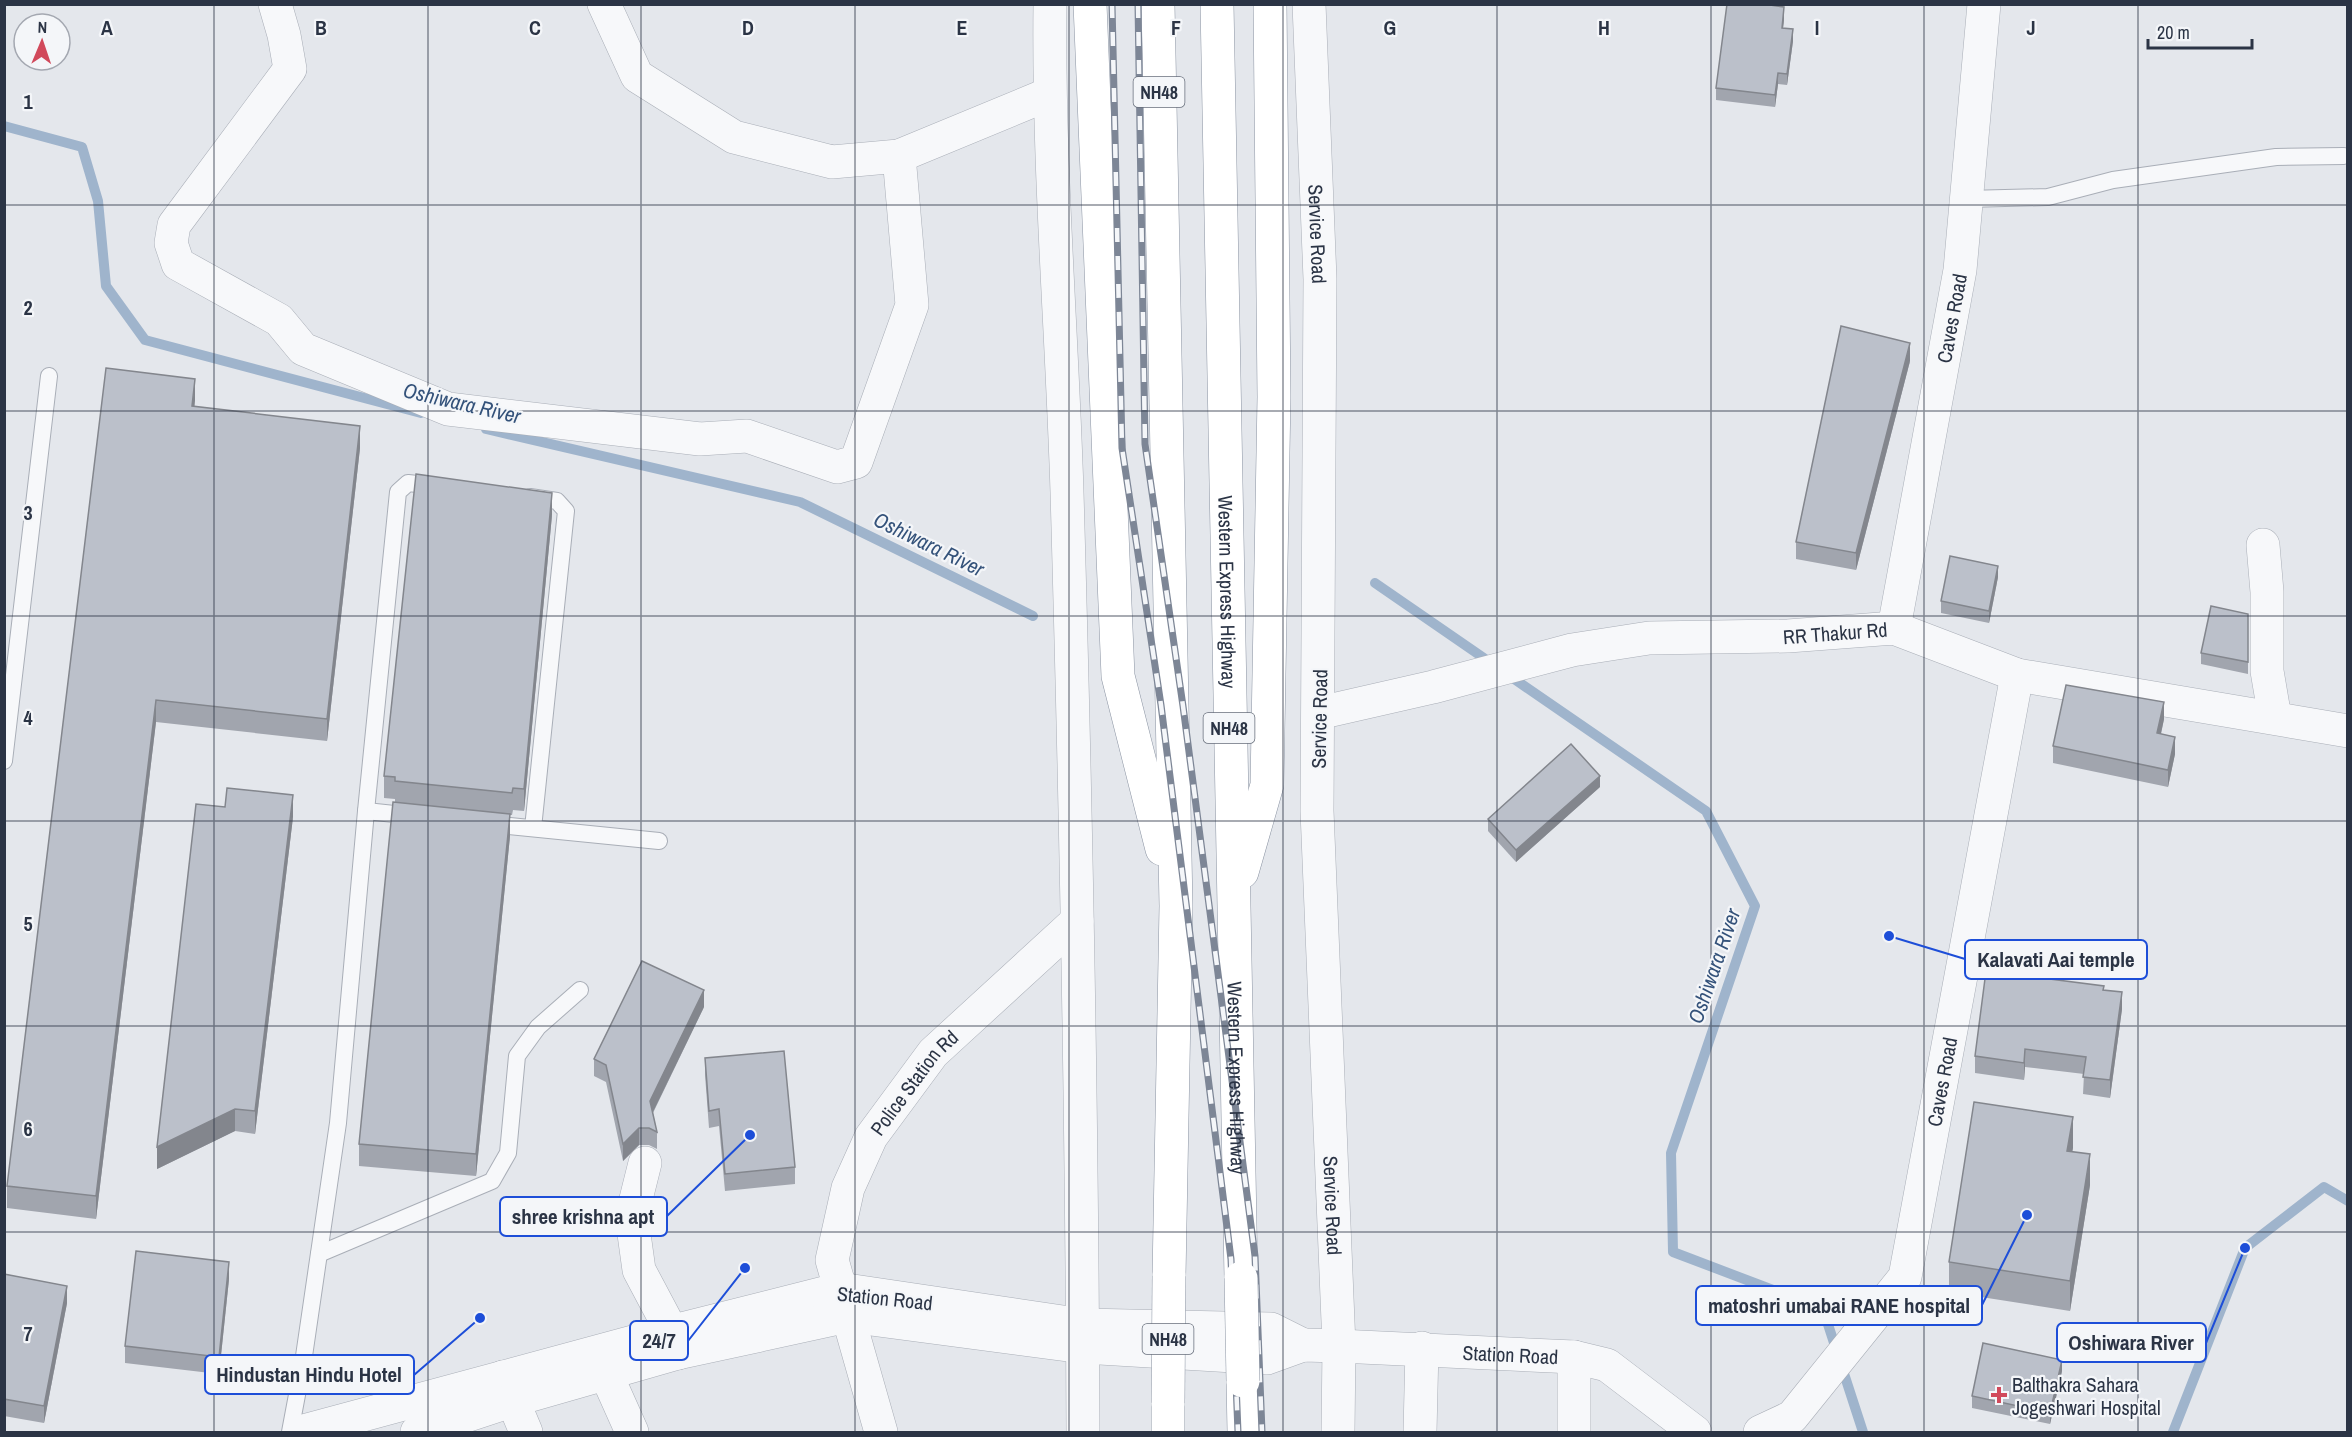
<svg xmlns="http://www.w3.org/2000/svg" width="2352" height="1437" viewBox="0 0 2352 1437" font-family="'Archivo Narrow',sans-serif">
	<style>
		.lines { fill: none; stroke-linecap: round; stroke-linejoin: round }
		.stream { stroke: #9fb4cc; stroke-width: 10 }
		.service-casing { stroke: #a9aeb7; stroke-width: 18 }
		.minor-casing { stroke: #a9aeb7; stroke-width: 34 }
		.tertiary-casing { stroke: #a9aeb7; stroke-width: 34 }
		.trunk-casing { stroke: #8b94a3; stroke-width: 34 }
		.service { stroke: #f7f8fa; stroke-width: 16 }
		.minor { stroke: #f7f8fa; stroke-width: 33 }
		.tertiary { stroke: #f7f8fa; stroke-width: 33 }
		.trunk { stroke: #fff; stroke-width: 33 }
		.rail-casing { stroke: #7d8696; stroke-width: 7 }
		.rail { stroke: #f4f6f9; stroke-width: 4.5; stroke-dasharray: 14; stroke-linecap: butt }
		.trunk-bridge-casing { stroke: #8b94a3; stroke-width: 34; stroke-linecap: butt }
		.trunk-bridge { stroke: #fff; stroke-width: 33 }
		.wall { fill: #a1a5ae }
		.shaded-wall { fill: #83868d }
		.building { fill: #bbc0ca; stroke: #83868d; stroke-width: 1.5 }
		.grid { fill: none; stroke: #2b3445; stroke-width: 1.5; stroke-opacity: 0.55 }
		.poi-dot { fill: #d1495b; stroke: #f4f6f9; stroke-width: 2 }
		.labels { text-anchor: middle; dominant-baseline: central; stroke-width: 4.5; stroke-linejoin: round; paint-order: stroke }
		.shield { fill: #f4f6f9; stroke: #676e7b; stroke-width: 1.5 }
		.shield-label { font-size: 18px; font-weight: bold; fill: #2b3445 }
		.street-label { font-size: 20px; fill: #2b3445; stroke: #f4f6f9 }
		.poi-label { font-size: 20px; fill: #2b3445; stroke: #f4f6f9; text-anchor: start }
		.water-label { font-size: 21px; font-style: italic; fill: #34527a; stroke: #f4f6f9 }
		.grid-label { font-size: 20px; text-anchor: middle; font-weight: bold; fill: #2b3445; stroke: #f4f6f9; stroke-width: 4.5; stroke-linejoin: round; paint-order: stroke }
		.leader { fill: none; stroke: #1d4ed8; stroke-width: 2 }
		.callout-dot { fill: #1d4ed8; stroke: #f4f6f9; stroke-width: 2 }
		.callout { fill: #f4f6f9; stroke: #1d4ed8; stroke-width: 2 }
		.callout-label { font-size: 21px; text-anchor: middle; font-weight: bold; fill: #2b3445 }
	</style>
	<rect width="100%" height="100%" fill="#e4e7ec"/>
	<g class="lines">
		<g class="stream">
			<path d="M4 126 82 147 98 201 106 286 145 340 421 413"/>
			<path d="M486 429 800 502 1033 616"/>
			<path d="M1375 583 1494 665"/>
			<path d="M1507 674 1706 811 1755 906 1671 1153 1673 1252 1823 1309 1863 1432"/>
			<path d="M2173 1432 2245 1248 2324 1187 2348 1201"/>
		</g>
		<g class="service-casing">
			<g id="service">
				<path d="M1966 199 2048 197 2113 180 2276 157 2344 156"/>
				<path d="M530 497 557 501 566 511 533 828"/>
				<path d="M4 761 49 376"/>
				<path d="M366 811 413 816"/>
				<path d="M489 824 659 841"/>
				<path d="M319 1254 492 1181 508 1153 517 1056 538 1027 580 990"/>
				<path d="M290 1432 303 1363 338 1123 366 811 398 492 408 483 436 486"/>
			</g>
		</g>
		<g class="minor-casing">
			<g id="minor">
				<path d="M275 4 284 35 290 69 174 225 171 243 178 264 279 320 303 349 448 409 700 439 747 436 837 467 856 462 912 305 899 156"/>
				<path d="M604 4 637 76 734 137 832 162 899 156 1049 94"/>
				<path d="M2263 545 2267 592V671L2275 718"/>
				<path id="s1" d="M1894 628 1960 270 1984 4"/>
				<path id="s2" d="M1319 713 1433 687 1572 650 1649 638 1788 636 1894 628 2017 675 2348 731"/>
				<path d="M645 1163 634 1207V1234L639 1270 665 1319 678 1353"/>
				<path d="M607 1376 632 1432"/>
				<path d="M503 1377 526 1432"/>
				<path id="s3" d="M881 1432 832 1260 848 1188 871 1137 933 1053 1077 921"/>
				<path d="M1420 1432 1422 1348"/>
				<path d="M1574 1432V1357"/>
				<path id="s4" d="M1760 1432 1792 1417 1905 1277 2017 675"/>
			</g>
		</g>
		<g class="tertiary-casing">
			<g id="tertiary">
				<path d="M1050 4C1048 167 1062 330 1067 492 1076 806 1082 1119 1083 1432"/>
				<path id="s5" d="M1309 4 1320 279 1317 811 1339 1346 1338 1432"/>
				<path d="M300 1432 670 1332 840 1289 1083 1325 1271 1329 1303 1345"/>
				<path id="s6" d="M417 1432 514 1400 678 1353 848 1316 1083 1347 1267 1358 1303 1345 1339 1346 1574 1357 1607 1365 1695 1432"/>
			</g>
		</g>
		<g class="trunk-casing">
			<g id="trunk">
				<path d="M1090 4 1118 676 1162 849"/>
				<path d="M1158 4 1176 906 1169 1276"/>
				<path id="s7" d="M1217 4 1241 1278"/>
				<path d="M1242 872 1267 785 1274 397 1270 4"/>
				<path d="M1243 1381 1244 1432"/>
				<path d="M1168 1432V1403"/>
			</g>
		</g>
		<use href="#service" class="service"/>
		<use href="#minor" class="minor"/>
		<use href="#tertiary" class="tertiary"/>
		<use href="#trunk" class="trunk"/>
		<g class="rail-casing">
			<g id="rail">
				<path d="M1112 4 1122 448 1161 705 1231 1259 1238 1432"/>
				<path d="M1138 4 1145 444 1183 706 1255 1256 1262 1432"/>
			</g>
		</g>
		<use href="#rail" class="rail"/>
		<g class="trunk-bridge-casing">
			<g id="trunk-bridge">
				<path d="M1241 1278 1243 1381"/>
				<path d="M1168 1403 1169 1276"/>
			</g>
		</g>
		<use href="#trunk-bridge" class="trunk-bridge"/>
	</g>
	<g class="wall">
		<path d="M1784 19 1783 28 1793 41 1787 85 1778 84 1775 107 1716 100V88Z"/>
		<path d="M1910 361 1856 570 1796 559V542Z"/>
		<path d="M195 401 194 407 360 448 327 741 156 722 96 1219 7 1208V1186Z"/>
		<path d="M552 515 524 811 513 810 512 815H510V836L476 1176 359 1166V1144L395 802V799L384 798V776Z"/>
		<path d="M1998 577 1989 623 1941 613V601Z"/>
		<path d="M2248 614V674L2201 664V653Z"/>
		<path d="M2164 719 2161 734 2175 754 2168 787 2053 763V746Z"/>
		<path d="M1600 787 1516 862 1488 831V819Z"/>
		<path d="M293 817 255 1134 235 1131 157 1169Z"/>
		<path d="M2104 990 2122 1009 2110 1098 2083 1094 2084 1074 2025 1067 2024 1080 1975 1073V1056Z"/>
		<path d="M704 1007 653 1113 657 1132V1149L649 1145H639L623 1161 606 1082 594 1076V1059Z"/>
		<path d="M705 1058 795 1167V1184L725 1191 719 1126 709 1128 705 1075Z"/>
		<path d="M2073 1148 2072 1151 2090 1185 2070 1311 1949 1292V1262Z"/>
		<path d="M4 1274 67 1303 44 1423 4 1416Z"/>
		<path d="M229 1279 219 1374 125 1363V1346Z"/>
		<path d="M2062 1371 2050 1424 1972 1408V1396Z"/>
	</g>
	<g class="shaded-wall">
		<path d="M1784 7V19L1782 39V28Z"/>
		<path d="M1793 29V41L1787 85V74Z"/>
		<path d="M1778 73V84L1775 107V95Z"/>
		<path d="M1910 343V361L1856 570V553Z"/>
		<path d="M195 379V401L192 429V406Z"/>
		<path d="M360 426V448L327 741V719Z"/>
		<path d="M552 493V515L524 811V789Z"/>
		<path d="M1998 566V577L1989 623V611Z"/>
		<path d="M156 700V722L96 1219V1196Z"/>
		<path d="M2164 702V719L2157 751V733Z"/>
		<path d="M2175 737V754L2168 787V770Z"/>
		<path d="M1600 776V787L1516 862V850Z"/>
		<path d="M293 795V817L255 1134V1111Z"/>
		<path d="M510 814V836L476 1176V1154Z"/>
		<path d="M704 990V1007L650 1118V1101Z"/>
		<path d="M2122 992V1009L2110 1098V1080Z"/>
		<path d="M2025 1049V1067L2024 1080V1063Z"/>
		<path d="M235 1109V1131L157 1169V1147Z"/>
		<path d="M2073 1117V1148L2067 1181V1151Z"/>
		<path d="M639 1128V1145L623 1161V1144Z"/>
		<path d="M2090 1154V1185L2070 1311V1281Z"/>
		<path d="M229 1262V1279L219 1374V1357Z"/>
		<path d="M67 1286V1303L44 1423V1406Z"/>
		<path d="M2062 1360V1371L2050 1424V1413Z"/>
	</g>
	<g class="building">
		<path d="M1727 4H1763L1784 7 1782 28 1793 29 1787 74 1778 73 1775 95 1716 88Z"/>
		<path d="M1841 326 1910 343 1856 553 1796 542Z"/>
		<path d="M106 368 195 379 192 406 360 426 327 719 156 700 96 1196 7 1186Z"/>
		<path d="M416 474 552 493 524 789 513 788 512 793 395 781V777L384 776Z"/>
		<path d="M1950 556 1998 566 1989 611 1941 601Z"/>
		<path d="M2211 606 2248 614V662L2201 653Z"/>
		<path d="M2066 685 2164 702 2157 733 2175 737 2168 770 2053 746Z"/>
		<path d="M1571 744 1600 776 1516 850 1488 819Z"/>
		<path d="M227 788 293 795 255 1111 235 1109 157 1147 196 804 225 807Z"/>
		<path d="M393 802 510 814 476 1154 359 1144Z"/>
		<path d="M642 961 704 990 650 1101 657 1132 649 1128H639L623 1144 606 1065 594 1059Z"/>
		<path d="M1986 971 2104 986 2103 990 2122 992 2110 1080 2083 1077 2086 1057 2025 1049 2024 1063 1975 1056Z"/>
		<path d="M784 1051 795 1167 725 1174 719 1109 709 1111 705 1058Z"/>
		<path d="M1974 1102 2073 1117 2067 1151 2090 1154 2070 1281 1949 1262Z"/>
		<path d="M136 1251 229 1262 219 1357 125 1346Z"/>
		<path d="M4 1274 67 1286 44 1406 4 1399Z"/>
		<path d="M1983 1343 2062 1360 2050 1413 1972 1396Z"/>
	</g>
	<path class="grid" d="M214 4V1432M428 4V1432M641 4V1432M855 4V1432M1069 4V1432M1283 4V1432M1497 4V1432M1711 4V1432M1924 4V1432M2138 4V1432M4 205H2348M4 411H2348M4 616H2348M4 821H2348M4 1026H2348M4 1232H2348"/>
	<path class="poi-dot" d="M1996 1386h6v6h6v6h-6v6h-6v-6h-6v-6h6z"/>
	<g class="labels">
		<g class="shield">
			<rect x="1133.5" y="77" width="51" height="30" rx="4.5"/>
			<rect x="1203.5" y="713" width="51" height="30" rx="4.5"/>
			<rect x="1142.5" y="1324" width="51" height="30" rx="4.5"/>
		</g>
		<g class="shield-label">
			<text x="1159" y="92">NH48</text>
			<text x="1229" y="728">NH48</text>
			<text x="1168" y="1339">NH48</text>
		</g>
		<g class="street-label">
			<text stroke="none"><textPath href="#s5" startOffset="230">Service Road</textPath></text>
			<text stroke="none"><textPath href="#s1" startOffset="315">Caves Road</textPath></text>
			<text stroke="none"><textPath href="#s7" startOffset="588">Western Express Highway</textPath></text>
			<text stroke="none"><textPath href="#s2" startOffset="525">RR Thakur Rd</textPath></text>
			<text transform="translate(1319 719) rotate(-89)">Service Road</text>
			<text stroke="none"><textPath href="#s7" startOffset="1074">Western Express Highway</textPath></text>
			<text stroke="none"><textPath href="#s4" startOffset="414">Caves Road</textPath></text>
			<text stroke="none"><textPath href="#s3" startOffset="378">Police Station Rd</textPath></text>
			<text stroke="none"><textPath href="#s5" startOffset="1202">Service Road</textPath></text>
			<text transform="translate(885 1298) rotate(6)">Station Road</text>
			<text stroke="none"><textPath href="#s6" startOffset="1114">Station Road</textPath></text>
		</g>
		<g class="poi-label">
			<text x="2012" y="1384">Balthakra Sahara<tspan x="2012" dy="23">Jogeshwari Hospital</tspan></text>
		</g>
		<g class="water-label">
			<text transform="translate(462 403) rotate(13)">Oshiwara River</text>
			<text transform="translate(929 544) rotate(26)">Oshiwara River</text>
			<text transform="translate(1714 966) rotate(-71)">Oshiwara River</text>
		</g>
	</g>
	<g class="grid-label">
		<text x="107" y="35">A</text>
		<text x="321" y="35">B</text>
		<text x="535" y="35">C</text>
		<text x="748" y="35">D</text>
		<text x="962" y="35">E</text>
		<text x="1176" y="35">F</text>
		<text x="1390" y="35">G</text>
		<text x="1604" y="35">H</text>
		<text x="1817" y="35">I</text>
		<text x="2031" y="35">J</text>
		<text x="28" y="109">1</text>
		<text x="28" y="315">2</text>
		<text x="28" y="520">3</text>
		<text x="28" y="725">4</text>
		<text x="28" y="931">5</text>
		<text x="28" y="1136">6</text>
		<text x="28" y="1341">7</text>
	</g>
	<path class="leader" d="M1889 936L1965 959M750 1135L667 1216M2027 1215L1982 1305M745 1268L688 1341M2245 1248L2206 1343M480 1318L414 1375"/>
	<g class="callout-dot">
		<circle cx="1889" cy="936" r="6"/>
		<circle cx="750" cy="1135" r="6"/>
		<circle cx="2027" cy="1215" r="6"/>
		<circle cx="745" cy="1268" r="6"/>
		<circle cx="2245" cy="1248" r="6"/>
		<circle cx="480" cy="1318" r="6"/>
	</g>
	<g class="callout">
		<rect x="1965" y="940" width="182" height="39" rx="6"/>
		<rect x="500" y="1197" width="167" height="39" rx="6"/>
		<rect x="1696" y="1286" width="286" height="39" rx="6"/>
		<rect x="630" y="1321" width="58" height="39" rx="6"/>
		<rect x="2057" y="1323" width="149" height="39" rx="6"/>
		<rect x="205" y="1355" width="209" height="39" rx="6"/>
	</g>
	<g class="callout-label">
		<text x="2056" y="967">Kalavati Aai temple</text>
		<text x="583" y="1224">shree krishna apt</text>
		<text x="1839" y="1313">matoshri umabai RANE hospital</text>
		<text x="659" y="1348">24/7</text>
		<text x="2131" y="1350">Oshiwara River</text>
		<text x="309" y="1382">Hindustan Hindu Hotel</text>
	</g>
	<rect width="2352" height="1437" fill="none" stroke="#2b3445" stroke-width="12"/>
	<g transform="translate(42 42) rotate(2)"><circle r="28" fill="#f4f6f9" stroke="#a4a8b1" stroke-width="1.5"/>
	<path d="M0-4.5L10 22L0 15L-10 22Z" fill="#d1495b"/>
	<text y="-9" font-size="16" font-weight="bold" text-anchor="middle" fill="#2b3445">N</text>
	</g>
	<path d="M2148 39v9h104v-9" fill="none" stroke="#2b3445" stroke-width="3"/>
	<text x="2157" y="39" font-size="18" fill="#2b3445" stroke="#f4f6f9" stroke-width="4.5" paint-order="stroke">20 m</text>
</svg>
